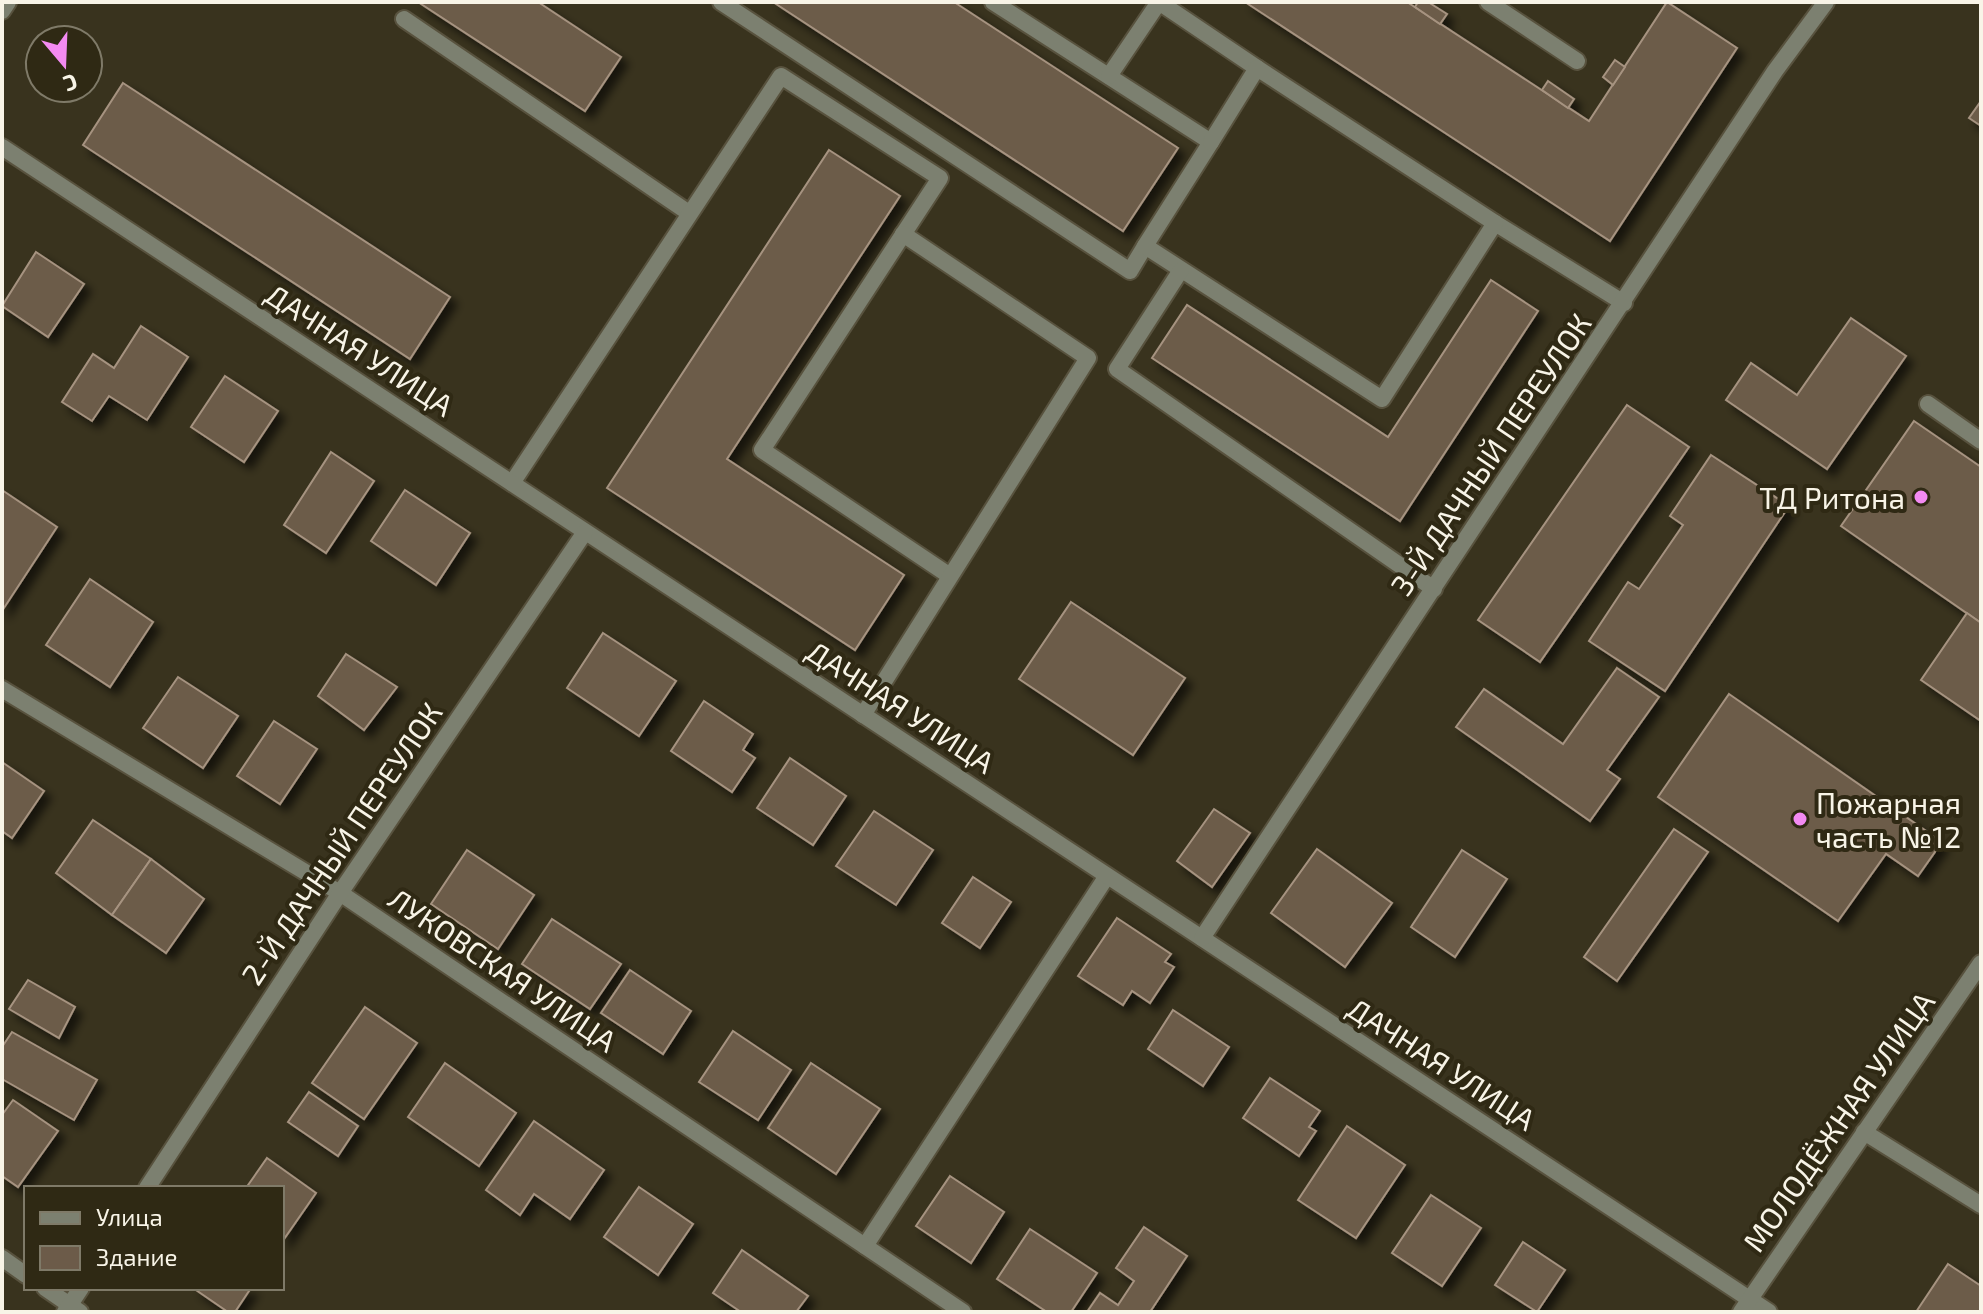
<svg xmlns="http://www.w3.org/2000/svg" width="1983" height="1314" viewBox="0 0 1983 1314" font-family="'Exo 2',sans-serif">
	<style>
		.building { fill: #6c5b49; stroke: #a69380; stroke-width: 2; filter: url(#shadow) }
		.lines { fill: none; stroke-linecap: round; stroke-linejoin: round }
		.service-casing { stroke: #58523e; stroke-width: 20 }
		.minor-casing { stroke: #58523e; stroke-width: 20 }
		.service { stroke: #7c8070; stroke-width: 16 }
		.minor { stroke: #7c8070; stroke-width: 16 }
		.poi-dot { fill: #f38af2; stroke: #2f2914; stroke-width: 3 }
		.labels { text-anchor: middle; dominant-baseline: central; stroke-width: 8; stroke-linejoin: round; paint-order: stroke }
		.street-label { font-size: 30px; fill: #f8f4e7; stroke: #2f2914 }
		.poi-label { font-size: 30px; fill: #f8f4e7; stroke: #2f2914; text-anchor: end }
	</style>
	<defs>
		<filter id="shadow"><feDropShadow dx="7" dy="7" stdDeviation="4" flood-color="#0009"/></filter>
	</defs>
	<rect width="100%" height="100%" fill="#39331e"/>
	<g class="building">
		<path d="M418 2H538L621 57 585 111Z"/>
		<path d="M773 2H954L1178 148 1123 231Z"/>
		<path d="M1245 2H1407L1589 121 1667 2 1737 48 1610 241Z"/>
		<path d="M1418 2H1428L1447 14 1440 24 1415 7Z"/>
		<path d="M1615 60 1625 67 1613 85 1603 77Z"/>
		<path d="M1548 81 1574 99 1568 108 1542 90Z"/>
		<path d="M123 83 450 297 410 359 83 145Z"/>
		<path d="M1981 101V126L1969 118Z"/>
		<path d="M829 150 900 196 727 459 904 575 855 650 607 488Z"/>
		<path d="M36 252 84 284 48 337 2 306Z"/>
		<path d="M1491 280 1538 311 1400 521 1152 358 1187 305 1388 437Z"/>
		<path d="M1851 318 1906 356 1827 469 1726 400 1751 363 1797 395Z"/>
		<path d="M141 326 188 357 147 420 109 396 92 421 62 402 93 354 114 368Z"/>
		<path d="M225 376 278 411 244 462 191 427Z"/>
		<path d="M1627 405 1689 447 1540 662 1478 620Z"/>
		<path d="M1914 421 1981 467V623L1841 526Z"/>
		<path d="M331 452 374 481 326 553 284 525Z"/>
		<path d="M1711 455 1789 506 1665 691 1589 641 1628 582 1639 589 1683 525 1670 516Z"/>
		<path d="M2 490 57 527 2 611Z"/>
		<path d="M405 490 470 533 436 585 371 541Z"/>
		<path d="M90 579 153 622 110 687 46 645Z"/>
		<path d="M1071 602 1185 678 1133 755 1019 679Z"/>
		<path d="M1967 613 1981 623V721L1921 680Z"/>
		<path d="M603 633 676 681 639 736 567 688Z"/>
		<path d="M346 654 397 687 364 730 318 696Z"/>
		<path d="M1617 668 1659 697 1607 770 1620 779 1590 821 1456 727 1484 689 1563 744Z"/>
		<path d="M178 677 238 716 203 768 143 728Z"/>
		<path d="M1729 694 1942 842 1918 876 1886 854 1838 921 1658 797Z"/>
		<path d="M704 701 753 734 743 750 755 758 732 792 671 751Z"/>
		<path d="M274 721 317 749 280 804 237 776Z"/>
		<path d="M790 758 846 796 813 845 757 808Z"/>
		<path d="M2 762 44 791 12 838 2 831Z"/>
		<path d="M1214 809 1250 833 1212 887 1177 861Z"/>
		<path d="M874 811 933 850 896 905 836 866Z"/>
		<path d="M93 820 151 859 112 915 56 873Z"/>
		<path d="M1674 829 1708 852 1617 981 1584 957Z"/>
		<path d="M1317 849 1392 903 1345 967 1271 913Z"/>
		<path d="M467 850 534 895 498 949 431 904Z"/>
		<path d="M1462 850 1507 879 1455 957 1411 927Z"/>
		<path d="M151 859 204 899 166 953 112 915Z"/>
		<path d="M973 877 1011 902 980 948 942 923Z"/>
		<path d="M1117 918 1171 954 1165 962 1174 967 1150 1003 1132 991 1123 1005 1078 976Z"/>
		<path d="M552 919 621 964 590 1009 522 964Z"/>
		<path d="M630 970 691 1011 663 1054 601 1013Z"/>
		<path d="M28 980 75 1007 59 1038 9 1009Z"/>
		<path d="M365 1007 417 1043 364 1119 312 1083Z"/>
		<path d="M1173 1010 1229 1047 1203 1086 1148 1049Z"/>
		<path d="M733 1031 791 1070 758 1120 699 1082Z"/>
		<path d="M12 1032 97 1080 74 1120 2 1079V1047Z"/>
		<path d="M445 1063 516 1113 479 1166 408 1117Z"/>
		<path d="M811 1063 880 1109 836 1174 768 1128Z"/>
		<path d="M1270 1078 1320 1111 1309 1127 1316 1131 1299 1156 1243 1118Z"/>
		<path d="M309 1092 358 1126 338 1156 288 1122Z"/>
		<path d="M13 1100 58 1131 18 1187 2 1176V1115Z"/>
		<path d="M534 1121 604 1170 570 1219 534 1194 520 1215 486 1190Z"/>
		<path d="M1347 1126 1405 1165 1356 1238 1298 1200Z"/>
		<path d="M267 1158 316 1193 282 1242V1188H246Z"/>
		<path d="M950 1176 1004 1212 971 1263 916 1226Z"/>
		<path d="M639 1187 693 1224 658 1275 604 1237Z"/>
		<path d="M1431 1195 1481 1228 1442 1286 1392 1253Z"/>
		<path d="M1144 1227 1187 1256 1150 1312H1087L1100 1293 1118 1305 1134 1281 1116 1268Z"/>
		<path d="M1030 1229 1097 1273 1071 1312H1047L997 1279Z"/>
		<path d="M1523 1242 1565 1270 1537 1312 1495 1285Z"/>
		<path d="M742 1250 808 1296 796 1312H741L713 1293Z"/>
		<path d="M1948 1264 1981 1286V1312H1916Z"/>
		<path d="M193 1288H251L235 1312H228Z"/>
	</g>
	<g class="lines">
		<g class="service-casing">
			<g id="service">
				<path d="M721 2 1130 271 1145 246"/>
				<path d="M993 2 1211 142 1145 246 1382 399 1495 223 1624 303"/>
				<path d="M1159 2 1257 68"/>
				<path d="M1488 2 1577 61"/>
				<path d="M2 11 8 2"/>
				<path d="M404 19 689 213"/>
				<path d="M1109 76 1159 2"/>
				<path d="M1211 142 1257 68 1495 223"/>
				<path d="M1181 270 1117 369 1434 589"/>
				<path d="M1928 404 1981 441"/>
				<path d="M512 483 781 76 940 178 762 450 950 576"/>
				<path d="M863 715 1088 358 903 234"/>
				<path d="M1864 1132 1981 1205"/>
				<path d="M865 1246 1107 876"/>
			</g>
		</g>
		<g class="minor-casing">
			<g id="minor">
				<path d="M2 147 1769 1312"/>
				<path d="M2 689 340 893 963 1312"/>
				<path d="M1202 938 1775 71 1826 2"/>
				<path d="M147 1188 340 893 585 532"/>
				<path d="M2 1258 26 1275"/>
				<path d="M45 1288 80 1312"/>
				<path d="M65 1312 81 1288"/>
				<path d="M1741 1312 1981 963"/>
			</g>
		</g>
		<use href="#service" class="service"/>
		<use href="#minor" class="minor"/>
	</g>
	<g class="poi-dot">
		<circle cx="1921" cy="497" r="8"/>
		<circle cx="1800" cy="819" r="8"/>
	</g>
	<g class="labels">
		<g class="street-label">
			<text transform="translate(360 349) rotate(33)">ДАЧНАЯ УЛИЦА</text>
			<text transform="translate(1490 454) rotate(-56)">3-Й ДАЧНЫЙ ПЕРЕУЛОК</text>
			<text transform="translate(901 706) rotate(33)">ДАЧНАЯ УЛИЦА</text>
			<text transform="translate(341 843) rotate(-56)">2-Й ДАЧНЫЙ ПЕРЕУЛОК</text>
			<text transform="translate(503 969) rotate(34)">ЛУКОВСКАЯ УЛИЦА</text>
			<text transform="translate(1442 1063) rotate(33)">ДАЧНАЯ УЛИЦА</text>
			<text transform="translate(1838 1121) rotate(-55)">МОЛОДЁЖНАЯ УЛИЦА</text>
		</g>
		<g class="poi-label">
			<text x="1905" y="497">ТД Ритона</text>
			<text x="1816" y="802" text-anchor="start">Пожарная<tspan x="1816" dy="34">часть №12</tspan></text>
		</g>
	</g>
	<rect width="1983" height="1314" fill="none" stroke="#f8f4e7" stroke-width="8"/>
	<rect x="24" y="1186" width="260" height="104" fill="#2f2914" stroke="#7f7a68" stroke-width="2"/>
	<rect x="40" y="1212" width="40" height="12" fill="#7c8070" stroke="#7f7a68" stroke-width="2"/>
	<text x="96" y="1226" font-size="24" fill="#f8f4e7">Улица</text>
	<rect x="40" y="1246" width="40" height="24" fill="#6c5b49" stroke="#7f7a68" stroke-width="2"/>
	<text x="96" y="1266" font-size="24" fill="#f8f4e7">Здание</text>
	<g transform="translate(64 64) rotate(161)"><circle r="38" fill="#2f2914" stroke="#7f7a68" stroke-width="2"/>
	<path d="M0-6L14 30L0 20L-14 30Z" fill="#f38af2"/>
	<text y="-12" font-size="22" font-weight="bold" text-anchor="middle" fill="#f8f4e7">С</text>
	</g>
</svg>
